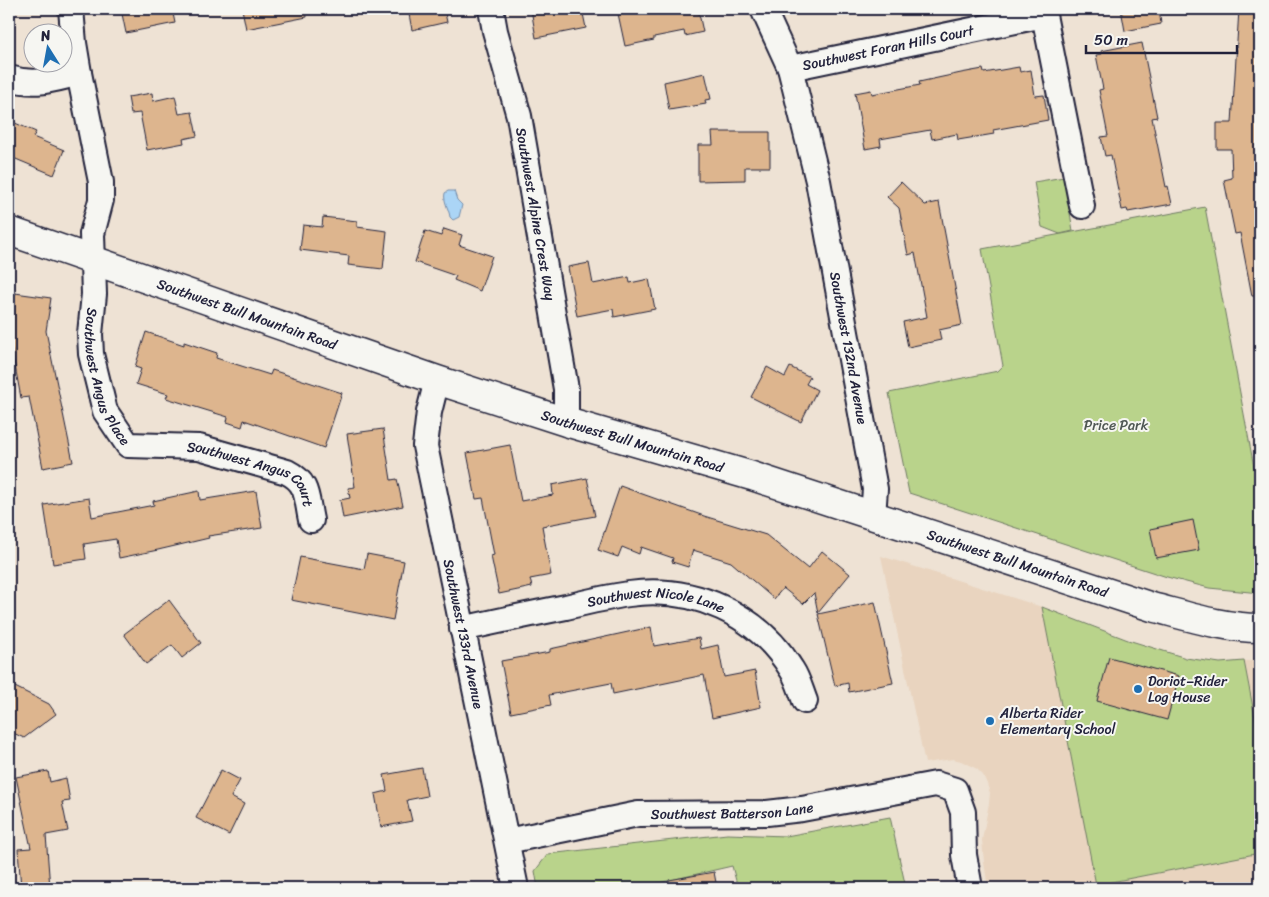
<svg xmlns="http://www.w3.org/2000/svg" width="1269" height="897" viewBox="0 0 1269 897" font-family="Sriracha,sans-serif">
	<style>
		.built { fill: #e9d4bf }
		.green { fill: #b9d38b; stroke: #6e7a63 }
		.water { fill: #abd5f6; stroke: #748dab }
		.building { fill: #ddb58e; stroke: #22223b }
		.lines { fill: none; stroke-linecap: round; stroke-linejoin: round }
		.street-casing { stroke: #22223b; stroke-width: 28 }
		.secondary-casing { stroke: #22223b; stroke-width: 31 }
		.street { stroke: #f6f6f2; stroke-width: 24 }
		.secondary { stroke: #f6f6f2; stroke-width: 28 }
		.poi-dot { fill: #1f6fb2; stroke: #f6f6f2; stroke-width: 2 }
		.labels { text-anchor: middle; dominant-baseline: central; stroke-width: 4; stroke-linejoin: round; paint-order: stroke }
		.street-label { font-size: 14px; fill: #22223b; stroke: #f6f6f2 }
		.park-label { font-size: 14px; fill: #4f5753; stroke: #f6f6f2 }
		.poi-label { font-size: 14px; fill: #22223b; stroke: #f6f6f2; text-anchor: start }
	</style>
	<rect width="100%" height="100%" fill="#eee2d4"/>
	<filter id="ink" filterUnits="userSpaceOnUse"><feTurbulence type="fractalNoise" baseFrequency=".02" numOctaves="2"/><feDisplacementMap in="SourceGraphic" scale="10" xChannelSelector="R" yChannelSelector="G"/><feConvolveMatrix kernelMatrix="1 2 1 2 8 2 1 2 1" color-interpolation-filters="sRGB"/></filter>
	<g filter="url(#ink)">
		<g class="built">
			<path d="M881 556 1042 607 1097 885 1260 853V888H988L984 862 982 840 989 803 990 793 987 784 983 775 977 769 961 761 953 759 925 763Z"/>
			<path d="M1244 661H1260V744Z"/>
		</g>
		<g class="green">
			<path d="M1064 177 1073 231 1060 234 1042 227 1034 182Z"/>
			<path d="M1205 207 1260 499V593L1209 588 1167 577 909 493 889 393 998 371 1003 366 982 249Z"/>
			<path d="M1042 607 1128 640 1186 658 1220 663 1244 661 1260 744V853L1096 885Z"/>
			<path d="M890 817 906 888H738L732 866 654 884 655 888H538L535 871 548 854 727 834 786 836Z"/>
		</g>
		<path class="water" d="M448 191H454L457 200 462 205 459 217 453 220 450 217C449 209 443 201 445 193Z"/>
		<g class="building">
			<path d="M121 9H172L175 23 126 33Z"/>
			<path d="M242 9H306L307 17 246 29Z"/>
			<path d="M408 9H444L447 22 412 30Z"/>
			<path d="M531 9H582L586 28 536 38Z"/>
			<path d="M617 9H698L703 32 685 36 684 31 654 37V40L625 46Z"/>
			<path d="M1121 9H1159L1161 24 1125 31Z"/>
			<path d="M1239 9H1260V296H1252L1240 233 1235 234 1224 180 1232 178 1231 149H1217V123H1232Z"/>
			<path d="M1142 43 1157 117 1152 118 1163 172 1166 187 1168 186 1172 204 1128 212 1127 209 1122 210 1111 155 1105 156 1101 137 1108 136 1099 90 1103 89 1096 55 1102 54 1101 51Z"/>
			<path d="M1019 67 1020 72 1031 70 1035 96 1044 95 1048 120 993 130 994 134 958 140 957 134 932 139 930 130 880 139 881 146 865 149 855 93 871 90 872 94 920 85 919 82 961 73 983 69 984 73Z"/>
			<path d="M705 73 711 99 705 100 706 104 669 110 664 82Z"/>
			<path d="M152 93 153 101 175 96 179 114 192 112 197 136 183 139 184 143 147 150 140 113 131 114 128 97Z"/>
			<path d="M15 123 36 132 33 137 64 150 54 175 11 157 14 150 9 148V138Z"/>
			<path d="M712 132H770V167H745V180L698 181V145H713Z"/>
			<path d="M901 182 925 205 939 202 962 325 939 330 941 340 908 347 903 322 927 317 915 253 908 255 899 208 887 197Z"/>
			<path d="M323 217 357 221V227L387 231 383 269 348 265 349 256 300 250 303 225 322 227Z"/>
			<path d="M444 229 462 235 459 245 492 256 480 291 454 280 456 276 415 262 425 231 441 236Z"/>
			<path d="M589 263 593 284 629 277 630 283 649 279 655 309 614 317 613 309 577 316 568 267Z"/>
			<path d="M15 293 51 298 46 331 73 462 43 468 29 397 21 398 9 334Z"/>
			<path d="M146 332 184 345V342L217 353 216 358 270 375 272 370 342 393 324 448 244 420 242 427 227 422 228 417 166 398 168 394 136 384 141 369 135 367Z"/>
			<path d="M767 367 785 377 790 367 810 377 806 384 817 390 801 422 751 397Z"/>
			<path d="M383 429 391 480 397 479 403 506 343 518 340 500 350 498 348 488 355 487 347 434Z"/>
			<path d="M510 445 521 501 553 495 552 485 587 478 595 516 542 526 551 575 530 579 532 587 499 594 491 556 494 555 483 498 476 499 467 453Z"/>
			<path d="M620 486 704 516 766 535 808 569 822 551 850 574 818 613 814 593 803 604 783 588 774 599 731 562 693 550 688 567 672 562 673 558 641 547 639 554 622 547 618 557 598 550Z"/>
			<path d="M199 491 200 500 256 491 262 528 208 536 209 538 158 550 119 558 116 539 84 544 86 559 53 564 44 505 89 498 92 517 154 505 153 501Z"/>
			<path d="M1193 520 1199 550 1156 558 1150 529Z"/>
			<path d="M367 554 404 561 393 620 291 600 300 557 364 569Z"/>
			<path d="M169 600 201 643 182 658 172 645 146 664 124 634Z"/>
			<path d="M875 602 893 683 849 692 848 683 835 686 818 614Z"/>
			<path d="M651 627 654 646 699 638 701 649 718 645 724 677 755 671 761 707 712 718 704 675 613 694 611 683 549 695 551 705 511 713 501 661 550 652V649Z"/>
			<path d="M1109 657 1179 676 1167 720 1097 701Z"/>
			<path d="M9 684 49 704 56 714 24 738 9 731Z"/>
			<path d="M422 768 427 796 407 800 412 821 381 827 375 794 387 791 384 775Z"/>
			<path d="M221 770 240 780 231 797 244 804 229 835 196 818Z"/>
			<path d="M48 771 50 782 66 778 70 801 62 802 68 831 46 835 50 888H21L18 849 31 848 16 777Z"/>
			<path d="M714 872 717 888H670L669 880Z"/>
		</g>
		<g class="lines">
			<g class="street-casing">
				<g id="street">
					<path id="s1" d="M71 9 74 43 79 73 101 182V200L92 234 94 294 90 334 91 354 105 411 128 445 199 447 287 472C309 483 306 498 311 520"/>
					<path id="s2" d="M491 9 495 31 519 116 566 389V422"/>
					<path id="s3" d="M763 9 790 68 818 181 875 489 873 516"/>
					<path id="s4" d="M790 68 1044 15 1082 206"/>
					<path d="M9 78C34 86 54 80 79 73"/>
					<path id="s5" d="M437 380 429 412 425 446 516 888"/>
					<path id="s6" d="M462 629C497 621 531 614 566 607 587 602 608 597 629 594 693 585 758 614 792 670 798 679 801 691 805 701"/>
					<path id="s7" d="M507 841 638 814 767 813 802 809 936 784 955 790 963 812 964 855 970 888"/>
				</g>
			</g>
			<g class="secondary-casing">
				<g id="secondary">
					<path id="s8" d="M9 231 437 380 566 422 752 476 1152 607C1187 616 1223 628 1260 628"/>
				</g>
			</g>
			<use href="#street" class="street"/>
			<use href="#secondary" class="secondary"/>
		</g>
	</g>
	<g class="poi-dot">
		<circle cx="1138" cy="689" r="5"/>
		<circle cx="990" cy="721" r="5"/>
	</g>
	<g class="labels">
		<g class="street-label">
			<text stroke="none"><textPath href="#s4" startOffset="100">Southwest Foran Hills Court</textPath></text>
			<text stroke="none"><textPath href="#s2" startOffset="210">Southwest Alpine Crest Way</textPath></text>
			<text stroke="none"><textPath href="#s8" startOffset="252">Southwest Bull Mountain Road</textPath></text>
			<text stroke="none"><textPath href="#s3" startOffset="351">Southwest 132nd Avenue</textPath></text>
			<text stroke="none"><textPath href="#s1" startOffset="375">Southwest Angus Place</textPath></text>
			<text stroke="none"><textPath href="#s8" startOffset="658">Southwest Bull Mountain Road</textPath></text>
			<text stroke="none"><textPath href="#s1" startOffset="581">Southwest Angus Court</textPath></text>
			<text stroke="none"><textPath href="#s8" startOffset="1062">Southwest Bull Mountain Road</textPath></text>
			<text stroke="none"><textPath href="#s6" startOffset="198">Southwest Nicole Lane</textPath></text>
			<text stroke="none"><textPath href="#s5" startOffset="259">Southwest 133rd Avenue</textPath></text>
			<text stroke="none"><textPath href="#s7" startOffset="228">Southwest Batterson Lane</textPath></text>
		</g>
		<g class="park-label">
			<text x="1116" y="425">Price Park</text>
		</g>
		<g class="poi-label">
			<text x="1148" y="681">Doriot–Rider<tspan x="1148" dy="16">Log House</tspan></text>
			<text x="1000" y="713">Alberta Rider<tspan x="1000" dy="16">Elementary School</tspan></text>
		</g>
	</g>
	<rect width="1269" height="897" fill="none" stroke="#f6f6f2" stroke-width="30"/>
	<rect x="15" y="15" width="1239" height="867" fill="none" stroke="#22223b" stroke-width="2" filter="url(#ink)"/>
	<g transform="translate(48 48) rotate(349)"><circle r="24" fill="#f6f6f2" stroke="#a1a1a9"/>
	<path d="M0-4L9 19L0 12L-9 19Z" fill="#1f6fb2"/>
	<text y="-8" font-size="14" font-weight="bold" text-anchor="middle" fill="#22223b">N</text>
	</g>
	<path d="M1086 45v8h151v-8" fill="none" stroke="#22223b" stroke-width="2.5"/>
	<text x="1094" y="45" font-size="15" fill="#22223b" stroke="#f6f6f2" stroke-width="4" paint-order="stroke">50 m</text>
</svg>
